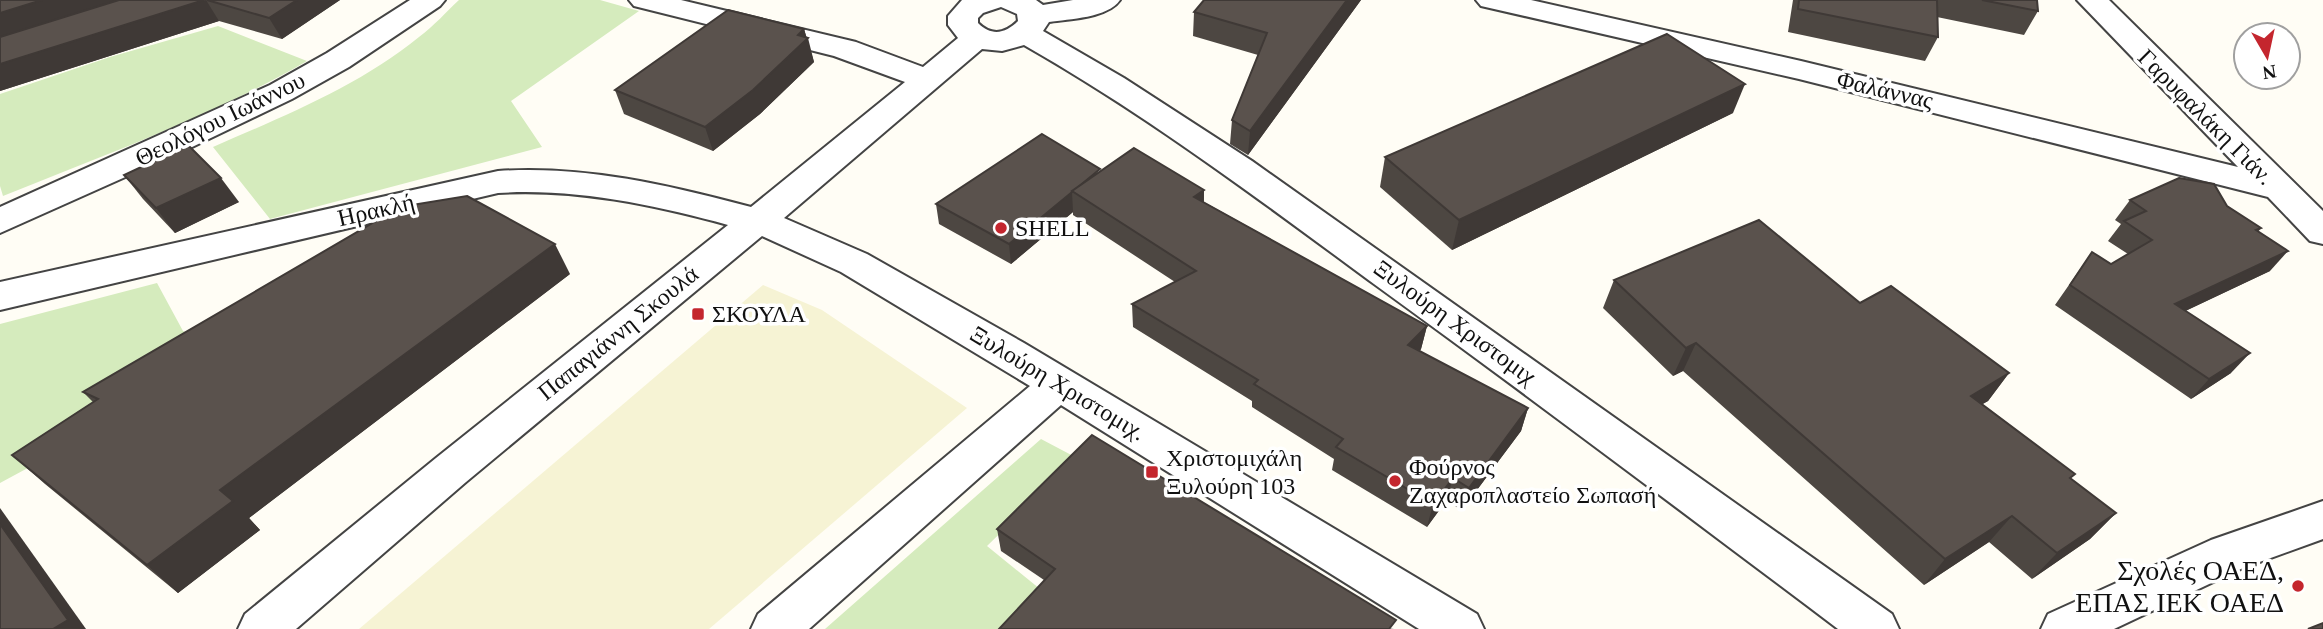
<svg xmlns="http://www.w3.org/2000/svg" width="2323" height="629" viewBox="0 0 2323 629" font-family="Georgia,serif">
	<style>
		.farmland { fill: #f6f3d4 }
		.green { fill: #d5ebbd }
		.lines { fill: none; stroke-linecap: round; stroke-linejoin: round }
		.minor-casing { stroke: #444; stroke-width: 4 }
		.minor { fill: #fff; fill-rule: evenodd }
		.wall { fill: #4d4742 }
		.shaded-wall { fill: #3f3936 }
		.building { fill: #5a524d; stroke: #3f3936; stroke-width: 2 }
		.poi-dot { fill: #c4262e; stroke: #fff; stroke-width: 2.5 }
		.labels { text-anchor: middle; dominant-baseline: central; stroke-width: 7; stroke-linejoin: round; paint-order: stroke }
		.street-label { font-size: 24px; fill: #111; stroke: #fff }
		.poi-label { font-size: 24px; fill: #111; stroke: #fff; text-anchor: start }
		.near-poi-label { font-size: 28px; fill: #111; stroke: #fff; text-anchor: end }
	</style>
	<rect width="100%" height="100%" fill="#fffdf5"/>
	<path class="farmland" d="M763 285 822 310 967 408 709 629H359Z"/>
	<g class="green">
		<path d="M459 0H600L639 11 511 101 542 147 270 219 213 147C284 116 359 86 419 37 434 26 446 12 459 0Z"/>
		<path d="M218 26 307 61C213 116 104 155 3 196L0 186V94L110 57Z"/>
		<path d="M157 283 183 331 232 349 113 422 0 483V324Z"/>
		<path d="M1041 439 1077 458 987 546 1040 589 1001 629H825Z"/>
	</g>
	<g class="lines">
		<g class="minor-casing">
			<g id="minor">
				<path d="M410 0H445L440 6 349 67 292 99 188 149 0 233V207L270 85 327 53Z"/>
				<path d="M629 0H681L856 42 923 67 958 38 948 25V16L962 0H1036L1043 5 1073 0H1120C1108 18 1069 19 1049 22L1043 31 1124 78 1252 161 1892 614 1899 629H1838C1684 513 1530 397 1374 284 1260 200 1147 115 1024 45L1002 51 982 49 784 218 867 254 1024 343 1477 614 1484 629H1419L1061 405 809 629H751L758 614 1030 386 841 272 762 236 466 482 296 629H238L245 614 436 458 728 225C654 205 575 188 498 193L0 310V282L498 171C583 165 669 185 751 207L905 82 834 56 634 6ZM1001 7 1017 14 1018 21C1006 33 992 37 978 23V18L983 13Z"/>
				<path d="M1476 0H1531L1801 61 2238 167 2077 0H2109L2323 211V244L2310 241 2268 197 1799 79 1481 6Z"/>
				<path d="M2323 501V539L2243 568 2114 629H2041L2048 614 2211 540Z"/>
			</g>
		</g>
		<use href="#minor" class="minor"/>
	</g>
	<g class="wall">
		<path d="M0 0H340L282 39 219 21 0 91Z"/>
		<path d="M1204 0H1361L1248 155 1230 144 1232 120 1258 55 1193 36 1194 12Z"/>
		<path d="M1793 0H2037L2038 11 2024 35 1937 17 1938 37 1925 61 1788 32Z"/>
		<path d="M804 29 814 62 760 114 713 151 624 114 615 90Z"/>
		<path d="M1733 113 1452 250 1380 187 1385 157Z"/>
		<path d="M1100 172 1204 190V202L1427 326 1421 349 1420 351 1528 408 1521 431 1462 510 1446 501 1427 527 1332 470 1334 459 1252 407V401L1133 327 1132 304 1175 282 1073 215V212L1011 264 939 224 936 204Z"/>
		<path d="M124 175 239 202 175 233 143 199Z"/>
		<path d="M2130 200 2227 206 2261 228 2258 232 2270 271 2185 311 2231 373 2191 399 2055 305 2092 252 2111 264 2128 254 2108 241 2121 224 2115 220Z"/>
		<path d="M570 274 249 518 260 530 178 593 45 484 12 455 93 402 83 392Z"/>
		<path d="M1614 280 1860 303 2009 373 1988 401 1982 404 2071 479 2116 513 2090 539 2032 579 1989 542 1924 585 1683 371 1673 376 1603 308Z"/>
		<path d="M997 529 1394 629 1044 580 1001 551Z"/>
	</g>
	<g class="shaded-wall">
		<path d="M42 0H123L0 39V13Z"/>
		<path d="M206 0 219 21 0 91V64Z"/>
		<path d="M297 0H340L282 39 269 18Z"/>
		<path d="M1347 0H1361L1248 155 1250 131Z"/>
		<path d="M804 29 807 39 808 38 814 62 760 114 713 151 705 127Z"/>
		<path d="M1745 84 1733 113 1452 250 1459 220Z"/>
		<path d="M221 178 239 202 175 233 156 208Z"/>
		<path d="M1204 190 1203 214 1194 197Z"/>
		<path d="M1072 192 1073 212 1011 264 1009 244Z"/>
		<path d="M555 244 570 274 249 518 260 530 178 593 147 565 220 490Z"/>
		<path d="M2288 251 2270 271 2158 324 2175 304Z"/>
		<path d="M1427 326 1421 349 1403 369 1408 345Z"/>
		<path d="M1696 343 1683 371 1673 376 1686 348Z"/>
		<path d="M2250 353 2231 373 2191 399 2209 379Z"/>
		<path d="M2009 373 1988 401 1951 423 1971 396Z"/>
		<path d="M1528 408 1521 431 1462 510 1469 488Z"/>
		<path d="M1453 478 1446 501 1427 527 1433 504Z"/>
		<path d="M0 508 86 629H53L0 524Z"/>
		<path d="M2116 513 2090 539 2032 579 2057 553Z"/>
		<path d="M2012 516 1989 542 1924 585 1945 559Z"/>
	</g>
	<g class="building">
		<path d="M0 0H42L0 13Z"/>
		<path d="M119 0H204L0 64V37Z"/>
		<path d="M207 0H297L269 18Z"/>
		<path d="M1204 0H1347L1250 131 1232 120 1267 33 1194 12Z"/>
		<path d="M1799 0H1937L1938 37 1798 9Z"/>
		<path d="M1982 0H2037L2038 11Z"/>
		<path d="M728 10 804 29 798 35 808 38 753 90 705 127 615 90Z"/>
		<path d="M1667 34 1745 84 1459 220 1385 157Z"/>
		<path d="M1042 134 1100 169 1009 244 936 204Z"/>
		<path d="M188 145 221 178 156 208 124 175Z"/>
		<path d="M1134 148 1204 190 1194 197 1427 326 1408 345 1528 408 1469 488 1453 478 1433 504 1336 447 1343 439 1254 384 1258 380 1132 304 1196 271 1072 191Z"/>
		<path d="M2179 178 2214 184 2227 206 2261 228 2256 230 2288 251 2175 304 2250 353 2209 379 2070 285 2092 252 2111 264 2152 240 2124 221 2146 211 2130 200Z"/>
		<path d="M467 196 555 244 220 490 233 501 147 565 12 455 98 399 83 392 400 207Z"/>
		<path d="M1759 220 1860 303 1891 286 2009 373 1971 396 2075 474 2070 478 2116 513 2057 553 2012 516 1945 559 1696 343 1686 348 1614 280Z"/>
		<path d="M1092 435 1396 620 1389 629H999L1055 569 997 529Z"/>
		<path d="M0 524 68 620 53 629H0Z"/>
		<path d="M2323 623V629H2308Z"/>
	</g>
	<g class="poi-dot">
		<circle cx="1001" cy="228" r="7"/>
		<rect x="691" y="307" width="14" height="14" rx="3.5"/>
		<rect x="1145" y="465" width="14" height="14" rx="3.5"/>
		<circle cx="1395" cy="481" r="7"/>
		<circle cx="2298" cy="586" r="7"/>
	</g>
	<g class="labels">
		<g class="street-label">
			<text transform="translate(1885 90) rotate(13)">Φαλάννας</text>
			<text transform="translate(2206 117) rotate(45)">Γαρυφαλάκη Γιάν.</text>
			<text transform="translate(220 119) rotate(-26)">Θεολόγου Ιωάννου</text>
			<text transform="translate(376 210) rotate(-13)">Ηρακλή</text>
			<text transform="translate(1455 322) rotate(36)">Ξυλούρη Χριστομιχ</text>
			<text transform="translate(618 333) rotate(-39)">Παπαγιάννη Σκουλά</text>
			<text transform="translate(1058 383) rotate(31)">Ξυλούρη Χριστομιχ.</text>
		</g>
		<g class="poi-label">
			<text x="1015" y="228">SHELL</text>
			<text x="712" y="314">ΣΚΟΥΛΑ</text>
			<text x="1166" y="458">Χριστομιχάλη<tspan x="1166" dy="28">Ξυλούρη 103</tspan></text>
			<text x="1409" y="467">Φούρνος<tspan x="1409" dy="28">Ζαχαροπλαστείο Σωπασή</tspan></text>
		</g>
		<g class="near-poi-label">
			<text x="2284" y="570">Σχολές ΟΑΕΔ,<tspan x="2284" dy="32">ΕΠΑΣ ΙΕΚ ΟΑΕΔ</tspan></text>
		</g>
	</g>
	<g transform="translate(2267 56) rotate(171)"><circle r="33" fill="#ffffff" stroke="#a0a0a0" stroke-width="2"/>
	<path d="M0-5L12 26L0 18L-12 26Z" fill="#c4262e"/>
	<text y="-10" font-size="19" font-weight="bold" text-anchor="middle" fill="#111111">N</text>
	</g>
</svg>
